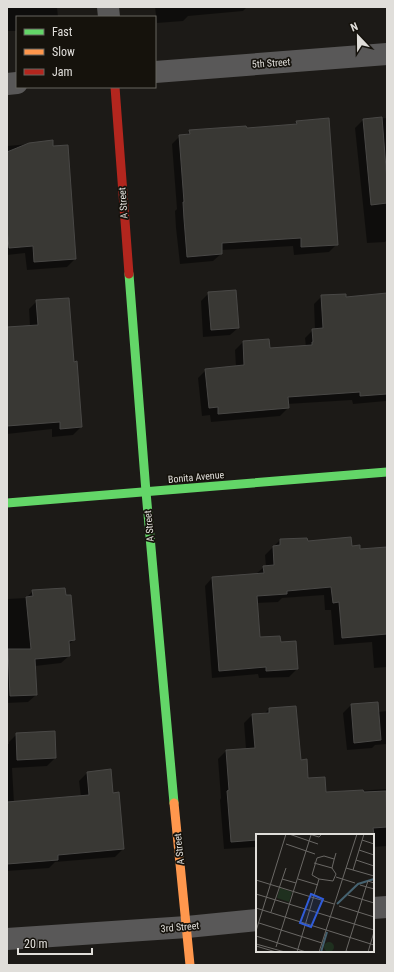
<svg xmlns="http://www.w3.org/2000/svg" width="394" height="972" viewBox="0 0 394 972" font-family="'Roboto Condensed',sans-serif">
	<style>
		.shadow { fill: #0007 }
		.building { fill: #393834; stroke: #494846 }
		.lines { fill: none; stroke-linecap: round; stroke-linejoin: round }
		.street { stroke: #595858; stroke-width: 22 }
		.fast { stroke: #63d668; stroke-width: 9 }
		.slow { stroke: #ff974d; stroke-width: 9 }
		.jam { stroke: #b3261e; stroke-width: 9 }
		.labels { text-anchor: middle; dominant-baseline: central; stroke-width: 3.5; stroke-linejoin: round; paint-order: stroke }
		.street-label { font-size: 10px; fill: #e0deda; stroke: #15120c }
		.inset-river { fill: none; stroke: #456270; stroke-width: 2 }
		.inset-road { fill: none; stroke: #6a6865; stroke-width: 1 }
		.view { fill: #305cd8; fill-opacity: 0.15; stroke: #305cd8; stroke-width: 2 }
		.inset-edge { fill: none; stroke: #e0deda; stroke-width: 2 }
	</style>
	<rect width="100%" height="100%" fill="#1c1a17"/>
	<g class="shadow">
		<path d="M7 7H57L58 17H17V31H7Z"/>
		<path d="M155 7H247L243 11 188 16 183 21 157 23Z"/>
		<path d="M387 118V240L385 242 367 243 355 128 363 120Z"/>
		<path d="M297 122 337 244 329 252 294 255 293 246 221 250V254L213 261 180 264 176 228 175 211 177 209 172 144 180 136H185L190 131 246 129 294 125Z"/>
		<path d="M52 142 75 259 67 267 27 270 25 253 7 255V146Z"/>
		<path d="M209 293 238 328 230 335 203 337 201 301Z"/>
		<path d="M387 294V400L386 401 353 404 352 400 287 404 288 408 280 416 211 422 210 415 202 416 198 378 206 370 236 367 235 350 243 342 268 340 269 349 306 347 305 338 313 330H315L314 304 322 296 345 298Z"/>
		<path d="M37 301 73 363 81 427 73 435 52 437V429L7 434V328L30 326 29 309Z"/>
		<path d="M280 540 351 547 359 550 387 548V667L374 668 372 642 334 645 331 610H325L324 595 282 598 278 602 256 603 259 638 280 643 297 669 289 677 259 678 258 674 212 678 205 586 212 578 256 574 264 567H266L265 555Z"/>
		<path d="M33 591 74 640 68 645 69 656 61 663 35 666 36 695 28 702 7 703V599L26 598Z"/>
		<path d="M351 705 378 712 387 711V744L375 745 372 748 347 750 343 713Z"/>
		<path d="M269 709 300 761 307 779 325 793 387 789V846L373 847V835H257V847L224 849 220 800 221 798 218 759 226 751 246 749 244 723 252 715 264 714Z"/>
		<path d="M17 734 55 758 47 766 12 768 14 803 81 797 79 781 87 773 110 770 112 794 123 849 115 857 55 862 49 868 7 871V744H9V742Z"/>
	</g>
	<g class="building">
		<path d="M382 117 387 181V203L371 205 363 119Z"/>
		<path d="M329 118 338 245 301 247V238L222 243V254L187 257 184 219 183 202H184L179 135 190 134 189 130 246 126 247 128 297 124 296 121Z"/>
		<path d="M53 140V146L68 145 76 259 34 262 33 246 9 248 7 229V152L29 143Z"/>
		<path d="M236 290 239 328 211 330 208 292Z"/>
		<path d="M387 293V394L360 396V392L288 397 289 408 218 414V407L209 408 205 369 244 365 243 341 269 339 270 348 312 345V342H313L312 329 323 328 321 295 346 294V297Z"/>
		<path d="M69 298 74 362 77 361 82 427 60 429V422L7 426V327L38 325 36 300Z"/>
		<path d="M351 537 352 546 360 545V549L387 547V634L342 638 339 602 333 603 331 587 287 591V594L257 596 260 637 280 636 281 642 296 641 298 669 266 671V667L219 671 212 577 264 573 263 566 274 565 273 546 280 545V539L307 538 308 541Z"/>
		<path d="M65 588 66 595H71L75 640 69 641 70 656 35 659 37 695 10 696 8 649H31L26 597 33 596 32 590Z"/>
		<path d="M378 702 381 740 354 743 351 704Z"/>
		<path d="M296 706 301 760 307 759 308 778 325 777 326 792 363 790 364 792 386 791 387 827 373 828 374 835H257V840L231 842 227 791 229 790 226 750 255 748 252 714 269 713V708Z"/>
		<path d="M55 731 56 758 17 760 16 733Z"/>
		<path d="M111 769 113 793 119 792 124 849 58 855V860L7 864V802L89 795 87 772Z"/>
	</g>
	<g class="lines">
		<g class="street">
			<path d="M108 7 109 17"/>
			<path d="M155 72 387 54"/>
			<path d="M7 84 17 83"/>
			<path d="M373 908 387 907"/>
			<path d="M7 939 187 927 257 920"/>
		</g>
		<g class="fast">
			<path d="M129 274 146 492 174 803"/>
			<path d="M7 503 387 472"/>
		</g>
		<path class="slow" d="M174 803 190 965"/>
		<path class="jam" d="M115 87 129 274"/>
	</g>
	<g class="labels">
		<g class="street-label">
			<text transform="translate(271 63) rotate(-4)">5th Street</text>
			<text transform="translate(123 203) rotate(-94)">A Street</text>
			<text transform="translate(196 477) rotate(-5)">Bonita Avenue</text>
			<text transform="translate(149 526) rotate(-95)">A Street</text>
			<text transform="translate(179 849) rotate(-96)">A Street</text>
			<text transform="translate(180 927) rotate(-5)">3rd Street</text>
		</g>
	</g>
	<g transform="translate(256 834)">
		<rect width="118" height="118" fill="#1c1a17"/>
		<path d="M24 54 36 58 33 68 21 64ZM68 113a5 5 0 1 1 10 0a5 5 0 1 1-10 0Z" fill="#1f301f"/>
		<path class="inset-river" d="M81 70 102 50 118 45M65 118 71 98"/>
		<path class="inset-road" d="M33 0 62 10M53 0 63 3 66 0M106 6 118 10M30 10 59 20M103 16 118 21M78 25 68 22 61 24 56 41 63 45 77 47 80 40 76 34 78 26 80 19M100 26 118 32M58 29 76 34M90 34 118 42M97 36 108 0M80 43 99 49M26 45 40 49M42 45 62 51M0 46 78 70M104 51 118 55M0 60 118 96M92 61 118 69M83 72 118 83M0 74 118 111M15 78 30 34M3 89 66 109M0 97 30 0M0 102 50 118M0 110 29 118M0 112 20 118M20 113 55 1M41 118 63 45M63 118 101 0M94 118 90 117 110 53 112 47 118 49M112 118 118 98"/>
		<path class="view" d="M55 60 67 65 55 93 44 89Z"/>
		<rect width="118" height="118" class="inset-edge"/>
	</g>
	<rect width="394" height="972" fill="none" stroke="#e0deda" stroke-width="16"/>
	<rect x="16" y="16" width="140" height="72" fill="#15120c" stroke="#66645e"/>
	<rect x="24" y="29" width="20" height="6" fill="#63d668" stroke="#66645e"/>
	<text x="52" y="36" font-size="12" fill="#e0deda">Fast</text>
	<rect x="24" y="49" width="20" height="6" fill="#ff974d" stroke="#66645e"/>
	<text x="52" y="56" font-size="12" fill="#e0deda">Slow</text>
	<rect x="24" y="69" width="20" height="6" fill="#b3261e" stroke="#66645e"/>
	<text x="52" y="76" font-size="12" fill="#e0deda">Jam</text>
	<g transform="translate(358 36) rotate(338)" stroke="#15120c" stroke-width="3" paint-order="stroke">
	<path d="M0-3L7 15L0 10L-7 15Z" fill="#e0deda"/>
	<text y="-6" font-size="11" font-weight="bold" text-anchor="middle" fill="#e0deda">N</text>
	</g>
	<path d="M18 948v6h74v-6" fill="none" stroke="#e0deda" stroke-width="2"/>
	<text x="24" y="948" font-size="12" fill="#e0deda" stroke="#15120c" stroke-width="3" paint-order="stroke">20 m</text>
</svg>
